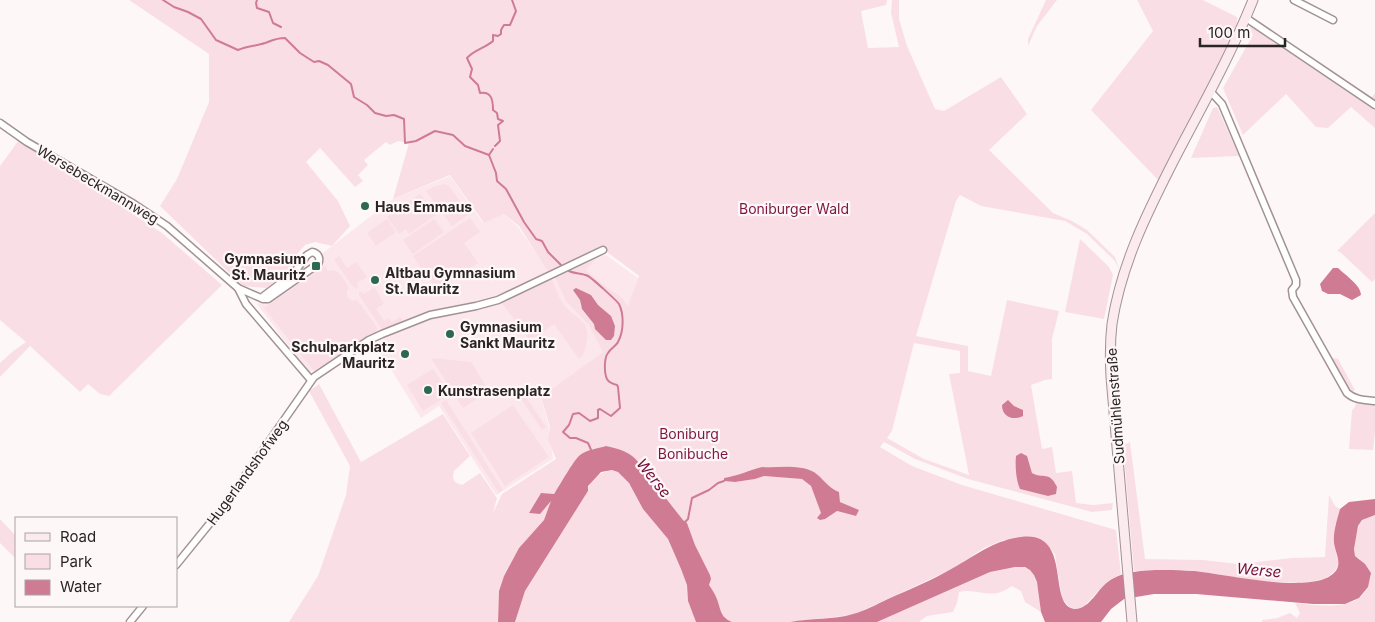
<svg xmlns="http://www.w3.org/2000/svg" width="1375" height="622" viewBox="0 0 1375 622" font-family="Inter,sans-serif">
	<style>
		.built { fill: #fce7ec }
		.green { fill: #f9dfe5; fill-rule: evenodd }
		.water { fill: #d07b94 }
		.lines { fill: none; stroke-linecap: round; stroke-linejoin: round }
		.stream { stroke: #d07b94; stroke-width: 2 }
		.street-casing { stroke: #a29296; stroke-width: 9 }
		.secondary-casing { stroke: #a29296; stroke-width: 11 }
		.street { stroke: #fff; stroke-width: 6 }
		.secondary { stroke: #fbeaee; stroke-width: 9 }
		.poi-dot { fill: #2c6853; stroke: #fef7f8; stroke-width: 2 }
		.labels { text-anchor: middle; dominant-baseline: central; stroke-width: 4.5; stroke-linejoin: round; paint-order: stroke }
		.street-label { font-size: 14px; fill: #2b2426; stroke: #fef7f8 }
		.poi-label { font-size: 14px; font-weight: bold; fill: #2b2426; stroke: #fef7f8; text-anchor: start }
		.park-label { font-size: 14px; fill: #7d1741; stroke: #fef7f8 }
		.water-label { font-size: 15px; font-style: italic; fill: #740b39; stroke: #fef7f8 }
	</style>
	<rect width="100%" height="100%" fill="#fef7f8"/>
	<path class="built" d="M450 176 483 223 504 214 518 227 550 273 606 255 638 278 629 307 603 352 541 398 549 427 553 459 496 495 439 406 421 418 371 337 309 373 257 304 393 199Z"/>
	<g class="green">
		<path d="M129 0H887L886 5 861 11 868 48 899 47 891 13 892 0H899V19L907 46 935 109 944 111 1001 77 1027 114 989 150 1053 213 1072 221 1087 230 1115 257 1120 271 1115 261 1087 234 1065 221 981 206 960 195 956 201 916 336 968 346V371L991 376 1007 300 1059 311 1052 339V379L1045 380 1031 385 1042 449 1052 447 1056 473 1072 471 1076 503 1093 505 1113 503 1112 510 1092 512 968 479 915 459 884 442 880 447 912 466 962 485 1116 530 1121 574 1108 581 1084 606 1076 609 1069 607 1062 598 1055 555 1050 548 1003 540 984 548 952 569 853 615 789 622H732L725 619 720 611 717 598 709 585 710 575 695 545 687 523 683 520 657 487 653 486 639 461 606 446C597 449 588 449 580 455 573 461 560 485 553 495L541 493 529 513C545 515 542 506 552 500L544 520 519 548 504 576 499 591 498 622H289L318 576 346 495 350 466 309 391 319 384 361 462 443 414 470 456 454 471 453 478 455 482 462 485 480 473 497 498 493 513 502 494 556 459 548 440 550 427 541 397 603 352 589 325 566 301 554 275 595 260 586 270 600 282 621 297 628 306 639 276 607 252 551 272 547 270 519 226 504 214 484 223 450 175 393 199 409 143 398 141 390 145 386 142 364 160 368 165 358 175 363 181 355 187 320 148 306 162 338 201 350 226 332 246 315 242 305 245 298 253 294 268 266 288 243 286 160 206 177 179 209 102V54ZM586 293 590 294 598 305 611 316 595 325 580 305V300ZM914 343 960 351V373L949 374 969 475 924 459 887 438 892 431ZM1016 460H1028L1032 473C1042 479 1048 472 1056 484V494L1048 496 1020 489ZM762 467C779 468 798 464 814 472 823 478 828 488 839 492L840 502 859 510 856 516 836 511 821 513 811 486 802 479 764 476 755 479 735 482 724 481V478C738 476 749 470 762 467Z"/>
		<path d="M1046 0H1057L1037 26 1028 46V39Z"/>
		<path d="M1137 0H1203L1237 17V23L1218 67 1162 172 1160 182 1091 110 1153 31Z"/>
		<path d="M1251 24 1370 99 1375 93V128L1351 107 1328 128 1316 127 1286 94 1243 135 1223 88 1253 35 1250 28Z"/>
		<path d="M1217 107 1239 156 1191 158 1213 108Z"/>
		<path d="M19 140 162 233 222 285 109 396 100 394 88 384 80 392 30 346 0 377V363L12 352 26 342 0 320V166Z"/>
		<path d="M444 184 449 186 469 214 452 226 426 191 436 186Z"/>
		<path d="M420 194 436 215 409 234 406 229 399 234 387 217Z"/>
		<path d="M1375 213V279L1372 282 1340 252 1337 251Z"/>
		<path d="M470 218 480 232 464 243 478 263 437 291 413 256Z"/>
		<path d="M387 219 396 232 376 246 367 233Z"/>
		<path d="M434 219 444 232 413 254 403 240Z"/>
		<path d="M1080 239 1109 267 1113 275 1104 319 1065 312Z"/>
		<path d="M339 256 347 268 356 262 367 277 357 283 358 287 357 289 353 287 334 260Z"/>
		<path d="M325 266 328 271C339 267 344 280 349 288L347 291V296L352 301 357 300 377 327 376 333 314 371 264 308Z"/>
		<path d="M551 277C555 286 558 298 565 306 578 321 592 320 586 345 585 351 584 355 579 359L554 324 530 341 499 299Z"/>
		<path d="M374 287 384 303 376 309 384 321 389 318 392 322 400 317 404 323 384 331 381 328 359 295V292H362L365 294Z"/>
		<path d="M431 358 471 362 489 391 463 408Z"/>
		<path d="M1333 358 1338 359 1355 390 1351 393H1347L1328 360Z"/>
		<path d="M433 369 450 394 423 411 407 385Z"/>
		<path d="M520 388 546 427 542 430 516 391Z"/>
		<path d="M446 400 503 490 499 493 441 403Z"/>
		<path d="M1356 402 1375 405V432L1373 450 1349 449 1352 410 1355 407Z"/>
		<path d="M513 405 549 457 505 486 471 433Z"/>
		<path d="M1130 442 1145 559 1203 560 1238 564 1292 558 1325 557 1329 495 1335 506 1340 509C1337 520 1333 532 1334 543 1335 552 1341 562 1336 569 1320 597 1223 574 1196 571 1176 569 1154 571 1134 571L1123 445Z"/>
		<path d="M612 470 618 472 629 483 643 509 668 539 681 569 687 585 688 601 696 622H515L525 591 588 491C589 478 602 472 612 470Z"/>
		<path d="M1375 515V622H1262V620L1277 618 1290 613 1297 618 1300 613 1295 603C1314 605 1340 609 1358 599 1362 596 1365 591 1368 587L1360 559 1355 556C1353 550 1357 523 1363 520 1366 518 1371 517 1375 515Z"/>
		<path d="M0 519 16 536V559L0 543Z"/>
		<path d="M1015 567C1020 567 1026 566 1030 570 1040 578 1039 600 1041 612L1025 602 1021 591 1012 586C1008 588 1004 591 1001 592 986 597 973 588 959 592L957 603 953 612 927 616 919 622H877L990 572Z"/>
	</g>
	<g class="water">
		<path d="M1333 268H1338C1345 275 1361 285 1361 295L1352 300 1340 294H1328L1322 291 1320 284Z"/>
		<path d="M576 288 591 295 598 305 611 316 615 326 614 336 611 340H606L595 329 594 324 582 309 580 300 573 290Z"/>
		<path d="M1008 400 1014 406 1023 410V416C1013 421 1002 417 1002 405Z"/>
		<path d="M606 446C636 452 639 461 653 486L657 487 683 520 687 523 695 545 710 575 711 579 709 585C712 589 715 594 717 599 721 610 720 617 732 622H696L688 601 687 585 681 569 668 539 643 509 629 483 618 472 612 470 601 472 588 486V491L525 591 515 622H498L499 591 504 576 519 548 544 520 551 501 540 514 529 513 541 493 554 494C560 485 573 461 580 455 588 449 597 449 606 446Z"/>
		<path d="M1021 453 1027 456 1032 473C1043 479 1050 471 1057 487L1056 494 1048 496 1020 489C1016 481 1015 465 1016 456Z"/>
		<path d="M762 467C779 468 798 464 814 472 823 478 828 488 839 492L840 502 859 510 856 516 837 511 825 519 820 520 817 518 821 513 811 486 802 479 764 476 755 479 735 482 724 481V478C738 476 749 470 762 467Z"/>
		<path d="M1375 499V515L1362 520 1358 526 1354 549 1355 556 1365 564 1371 573 1368 587 1359 598 1345 604H1313L1196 594H1154L1124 599 1111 609 1101 622H1045L1041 612 1037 582 1034 575 1030 570 1025 567H1015L990 572 877 622H790C810 618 834 620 853 614 865 611 877 604 888 599 910 589 933 580 953 568 976 555 994 540 1021 537 1074 530 1046 607 1075 609 1090 609 1098 588 1109 581 1116 576 1125 573 1134 572 1150 569 1177 570 1194 571 1222 573 1321 598 1337 569 1341 561 1335 551 1334 543 1333 532 1337 520 1340 509L1349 502Z"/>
	</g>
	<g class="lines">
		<g class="stream">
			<path d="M163 0 174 7 188 12 201 19 216 40 238 50C247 46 256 46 265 43 273 40 276 38 285 38L300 53 314 62 319 61 328 65 351 84 354 97 367 105 375 113 386 116 394 115 404 119 405 143 416 141 435 131 453 135 465 146 489 155 496 173 497 181 506 189 524 222 536 239 542 241 548 252 561 265"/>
			<path d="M257 0 256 3 257 8 269 12 273 23 281 27"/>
			<path d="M495 146 500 141 498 125 503 121 498 119 497 113 493 110C493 101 492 91 480 93L478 85 470 77 472 69 467 58C474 50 485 48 493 41V35L498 36 501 34V30L504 25H510L516 11 512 0"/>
			<path d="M489 155 493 149"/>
			<path d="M569 271C575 274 582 273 588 276 592 278 617 301 619 304 624 314 624 331 618 342 616 346 610 349 608 353 604 358 604 373 607 379 609 383 613 384 617 385L618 387 620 408 611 416 600 409 598 410V418L590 421 579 413 573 414 569 425 563 432 570 438H576L588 443 592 452"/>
			<path d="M684 523 688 519 692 498 709 490 718 483 724 481"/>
		</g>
		<g class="street-casing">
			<g id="street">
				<path d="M1294 0 1333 20"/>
				<path d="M1246 18 1375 105"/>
				<path d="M1210 91 1222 104 1296 280V285L1292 290 1293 297 1347 393C1355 400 1364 400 1375 401"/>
				<path d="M0 123 27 142 134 204 167 226 238 288 246 304 311 380"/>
				<path d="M238 288 263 299H268L318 264C321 258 318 253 312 252L307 255 294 273 261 298"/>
				<path d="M176 565 224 506 314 377 369 340 382 334 430 315 476 306 498 300 603 250"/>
				<path d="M130 622 143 606"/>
			</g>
		</g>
		<g class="secondary-casing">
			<path id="secondary" d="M1132 622 1111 377C1110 359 1110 341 1112 324 1121 265 1147 213 1174 160 1201 108 1231 55 1253 0"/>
		</g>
		<use href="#street" class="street"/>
		<use href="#secondary" class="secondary"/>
	</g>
	<g class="poi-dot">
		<circle cx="365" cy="206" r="5"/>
		<rect x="311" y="261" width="10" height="10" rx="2.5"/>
		<circle cx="375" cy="280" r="5"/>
		<circle cx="450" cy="334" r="5"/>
		<circle cx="405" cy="354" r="5"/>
		<circle cx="428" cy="390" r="5"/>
	</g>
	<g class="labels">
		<g class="street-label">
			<text transform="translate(98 184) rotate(31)">Wersebeckmannweg</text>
			<text transform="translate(1115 406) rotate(-94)">Sudmühlenstraße</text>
			<text transform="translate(247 472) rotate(-54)">Hugerlandshofweg</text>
		</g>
		<g class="poi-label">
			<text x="375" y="206">Haus Emmaus</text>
			<text x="306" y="258" text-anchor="end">Gymnasium<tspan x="306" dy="16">St. Mauritz</tspan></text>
			<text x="385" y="272">Altbau Gymnasium<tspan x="385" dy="16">St. Mauritz</tspan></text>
			<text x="460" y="326">Gymnasium<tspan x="460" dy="16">Sankt Mauritz</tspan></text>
			<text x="395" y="346" text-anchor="end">Schulparkplatz<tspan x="395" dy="16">Mauritz</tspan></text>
			<text x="438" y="390">Kunstrasenplatz</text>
		</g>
		<g class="park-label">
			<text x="794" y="208">Boniburger Wald</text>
			<text x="689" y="433">Boniburg</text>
			<text x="693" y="453">Bonibuche</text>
		</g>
		<g class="water-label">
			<text transform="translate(654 478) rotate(52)">Werse</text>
			<text transform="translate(1259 570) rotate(5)">Werse</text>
		</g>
	</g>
	<rect x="15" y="517" width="162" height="90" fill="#fef7f8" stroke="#aaa3a4"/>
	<rect x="25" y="533" width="25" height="8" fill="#fbeaee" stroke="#aaa3a4"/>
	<text x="60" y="542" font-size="15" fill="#2b2426">Road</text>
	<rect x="25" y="554" width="25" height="15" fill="#f9dfe5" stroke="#aaa3a4"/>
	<text x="60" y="567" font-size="15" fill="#2b2426">Park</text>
	<rect x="25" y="580" width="25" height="15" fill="#d07b94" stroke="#aaa3a4"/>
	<text x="60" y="592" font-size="15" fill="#2b2426">Water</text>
	<path d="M1200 38v8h85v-8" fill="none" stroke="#2b2426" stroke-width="2.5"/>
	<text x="1208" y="38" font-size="15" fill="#2b2426" stroke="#fef7f8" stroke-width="4" paint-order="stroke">100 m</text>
</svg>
